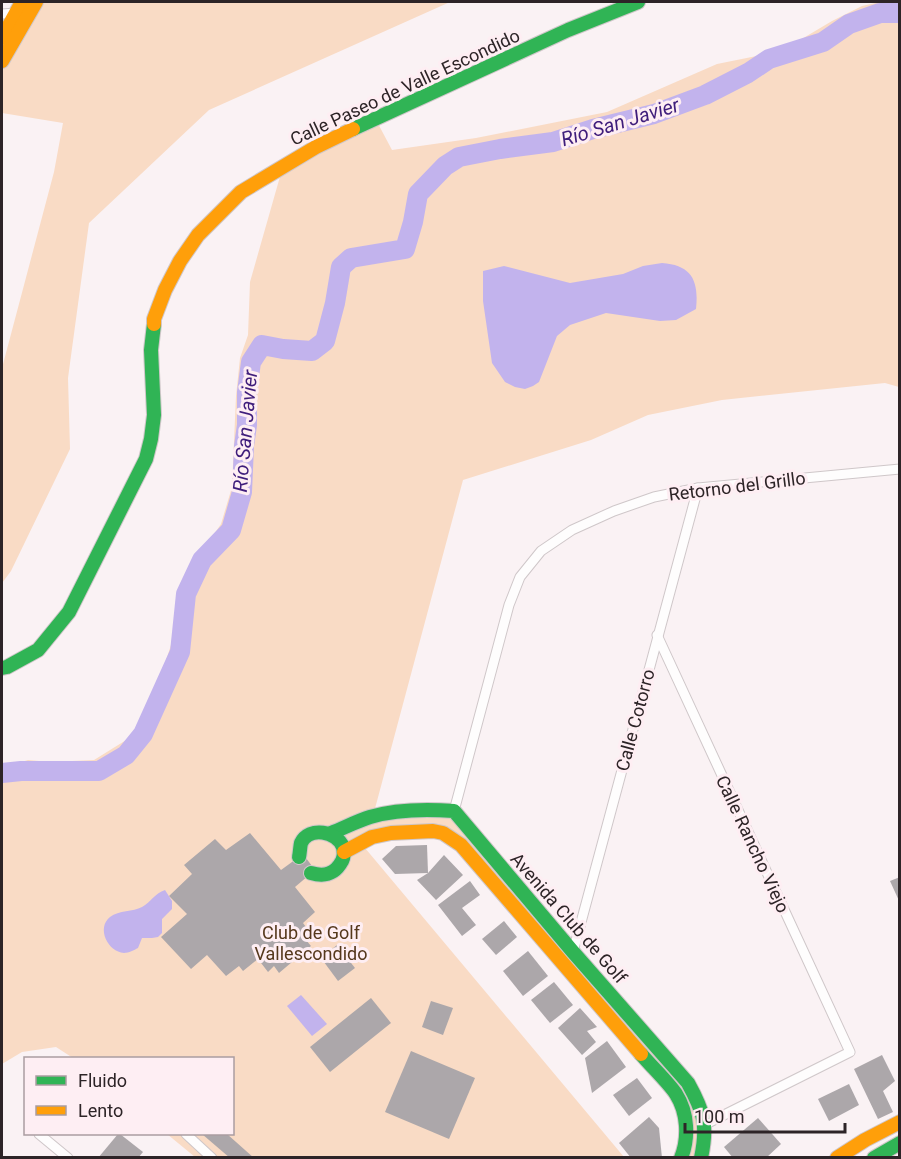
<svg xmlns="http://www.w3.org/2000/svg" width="901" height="1159" viewBox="0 0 901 1159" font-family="Roboto,sans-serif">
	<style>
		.green { fill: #f9dbc5 }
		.water { fill: #c2b3ed }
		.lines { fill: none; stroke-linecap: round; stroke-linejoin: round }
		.river { stroke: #c2b3ed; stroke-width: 20 }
		.building { fill: #aca7aa }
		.street-casing { stroke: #cfc7c9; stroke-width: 11 }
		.fast-casing { stroke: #cfc7c9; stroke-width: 16 }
		.slow-casing { stroke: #cfc7c9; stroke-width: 16 }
		.street { stroke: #fefdfd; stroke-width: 9 }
		.fast { stroke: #30b455; stroke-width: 14 }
		.slow { stroke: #ff9f0a; stroke-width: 14 }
		.labels { text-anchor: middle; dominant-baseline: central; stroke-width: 6; stroke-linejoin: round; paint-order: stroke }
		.street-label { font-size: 18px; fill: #2d2427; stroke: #feeef3 }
		.park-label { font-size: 18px; fill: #55381c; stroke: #feeef3 }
		.water-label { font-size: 20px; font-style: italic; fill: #3f1d7b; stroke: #feeef3 }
	</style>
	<rect width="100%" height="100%" fill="#faf2f4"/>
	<g class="green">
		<path d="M36 2H450L209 110 89 223 68 378 70 449 11 571 2 583V368L54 172 63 123 2 113V64Z"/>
		<path d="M880 2H899V387L885 383 722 400 648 415 591 440 463 480 373 816 454 811 698 1100 701 1157H681L683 1111 443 833H391L365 848 624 1157H195L167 1134H232V1058H73L56 1047 22 1052 2 1064V768L28 760 50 762 94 760 131 737 157 688 171 645 177 605 184 578 221 524 232 487 236 396 240 358 248 335 250 282 283 166 375 118 392 150 476 138 607 112 717 64 771 53 800 40 832 21 862 6Z"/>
	</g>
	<g class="water">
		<path d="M662 263C692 265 699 281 696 309L676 320 660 321 606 313 570 325 557 336 539 382 533 386 525 389 515 387 505 382 492 363 483 301V271L504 266 570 283 623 274 643 266Z"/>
		<path d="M165 890 172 901V909L162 919V933L158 937 152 938H142L138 948C134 950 129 953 124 953 108 952 96 928 110 917 119 910 133 912 142 907 151 902 155 893 165 890Z"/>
		<path d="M301 995 327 1024 312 1036 287 1006Z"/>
	</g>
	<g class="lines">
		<path class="river" d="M2 773 21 771H99L126 755 143 734 180 652 186 594 202 560 231 530 242 492 244 446 247 425V392L251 362 262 345 283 349 312 351 325 341 335 303 341 267 351 258 405 249 413 222 418 194 445 166 459 157 500 149 553 142 593 129 654 114 705 95 748 73 769 59 823 42 849 24 880 13H900"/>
	</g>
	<g class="building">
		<path d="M250 833 281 870 303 854 315 870 295 887 315 912 303 923 312 935 306 940 311 946 279 973 274 966 268 972 258 959 243 971 239 966 226 976 207 955 191 969 161 937 187 914 169 896 192 874 184 865 215 839 226 850Z"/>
		<path d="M427 845 428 873 395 874 382 859 396 846Z"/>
		<path d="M444 855 463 875 436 900 417 880 428 873Z"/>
		<path d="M900 877V903L890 881Z"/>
		<path d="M470 881 480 895 462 908 476 925 462 936 438 905Z"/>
		<path d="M504 921 517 937 496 955 482 939Z"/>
		<path d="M337 945 355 968 338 981 321 958Z"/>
		<path d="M528 951 548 976 523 996 503 971Z"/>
		<path d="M554 982 573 1005 550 1023 531 1000Z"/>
		<path d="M371 998 391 1023 330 1072 310 1047Z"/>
		<path d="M431 1001 453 1008 443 1035 422 1027Z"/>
		<path d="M580 1008 597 1027 587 1031 596 1042 582 1055 558 1028Z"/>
		<path d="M607 1041 626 1067 592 1093 585 1058Z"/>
		<path d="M411 1051 475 1078 449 1139 385 1112Z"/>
		<path d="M882 1055 895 1081 883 1091 893 1112 878 1119 854 1069Z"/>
		<path d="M637 1078 652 1098 629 1116 613 1095Z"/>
		<path d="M849 1084 859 1105 829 1121 818 1099Z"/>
		<path d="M649 1117 659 1128 662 1158H631L619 1143Z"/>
		<path d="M758 1118 781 1144 766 1158H733L724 1147Z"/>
		<path d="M118 1134H120L143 1152 138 1158H98Z"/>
		<path d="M202 1134H227L254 1158H230Z"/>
	</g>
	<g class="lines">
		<g class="street-casing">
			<g id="street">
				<path d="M2 14 15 13"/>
				<path d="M657 635 850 1052 706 1124"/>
				<path d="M454 811 509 605 520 577 541 551 572 530 614 511 654 497 698 488 900 469"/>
				<path d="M573 952 698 488"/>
				<path d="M39 1134 68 1158"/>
				<path d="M186 1134 212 1158"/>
			</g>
		</g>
		<g class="fast-casing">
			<g id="fast">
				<path d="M353 129 568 30 638 2"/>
				<path d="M2 668 7 667 38 650 69 612 146 459 151 439 154 415 151 350 154 324"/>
				<path d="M331 833C344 828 357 821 370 817 397 809 426 809 454 811L573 952 688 1083C704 1112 708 1125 701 1158"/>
				<path d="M299 857C300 853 300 847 301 843 309 826 337 831 343 847 344 851 344 857 342 861 335 874 325 877 311 873"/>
				<path d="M641 1054C651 1066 668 1082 676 1094 688 1113 689 1138 681 1158"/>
				<path d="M874 1158 900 1143"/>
			</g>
		</g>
		<g class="slow-casing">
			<g id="slow">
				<path d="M2 38 22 2"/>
				<path d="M2 61 36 2"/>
				<path d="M154 324V319L165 290 180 261 198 235 241 192 316 147 353 129"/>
				<path d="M344 852 372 837 391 833 433 831 443 833 461 845 641 1054"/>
				<path d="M837 1158 865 1140 900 1122"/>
			</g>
		</g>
		<use href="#street" class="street"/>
		<use href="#fast" class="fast"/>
		<use href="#slow" class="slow"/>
	</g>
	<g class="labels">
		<g class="street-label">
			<text transform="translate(405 87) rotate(-25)">Calle Paseo de Valle Escondido</text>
			<text transform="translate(737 486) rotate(-7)">Retorno del Grillo</text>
			<text transform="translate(635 720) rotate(-75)">Calle Cotorro</text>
			<text transform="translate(753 844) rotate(65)">Calle Rancho Viejo</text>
			<text transform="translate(569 918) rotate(49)">Avenida Club de Golf</text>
		</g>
		<g class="park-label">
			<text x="311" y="932">Club de Golf<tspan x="311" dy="21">Vallescondido</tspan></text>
		</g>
		<g class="water-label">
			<text transform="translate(620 122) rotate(-17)">Río San Javier</text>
			<text transform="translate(245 431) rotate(-85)">Río San Javier</text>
		</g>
	</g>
	<rect width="901" height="1159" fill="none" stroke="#2d2427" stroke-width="6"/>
	<rect x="24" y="1057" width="210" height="78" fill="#feeef3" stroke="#aa9da1" stroke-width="1.5"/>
	<rect x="36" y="1076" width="30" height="9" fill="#30b455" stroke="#aa9da1" stroke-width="1.5"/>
	<text x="78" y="1087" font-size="18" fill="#2d2427">Fluido</text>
	<rect x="36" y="1106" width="30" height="9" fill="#ff9f0a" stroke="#aa9da1" stroke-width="1.5"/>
	<text x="78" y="1117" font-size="18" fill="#2d2427">Lento</text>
	<path d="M685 1123v9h160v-9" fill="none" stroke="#2d2427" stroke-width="3"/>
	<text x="694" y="1123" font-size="18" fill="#2d2427" stroke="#feeef3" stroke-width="4.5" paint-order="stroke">100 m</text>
</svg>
